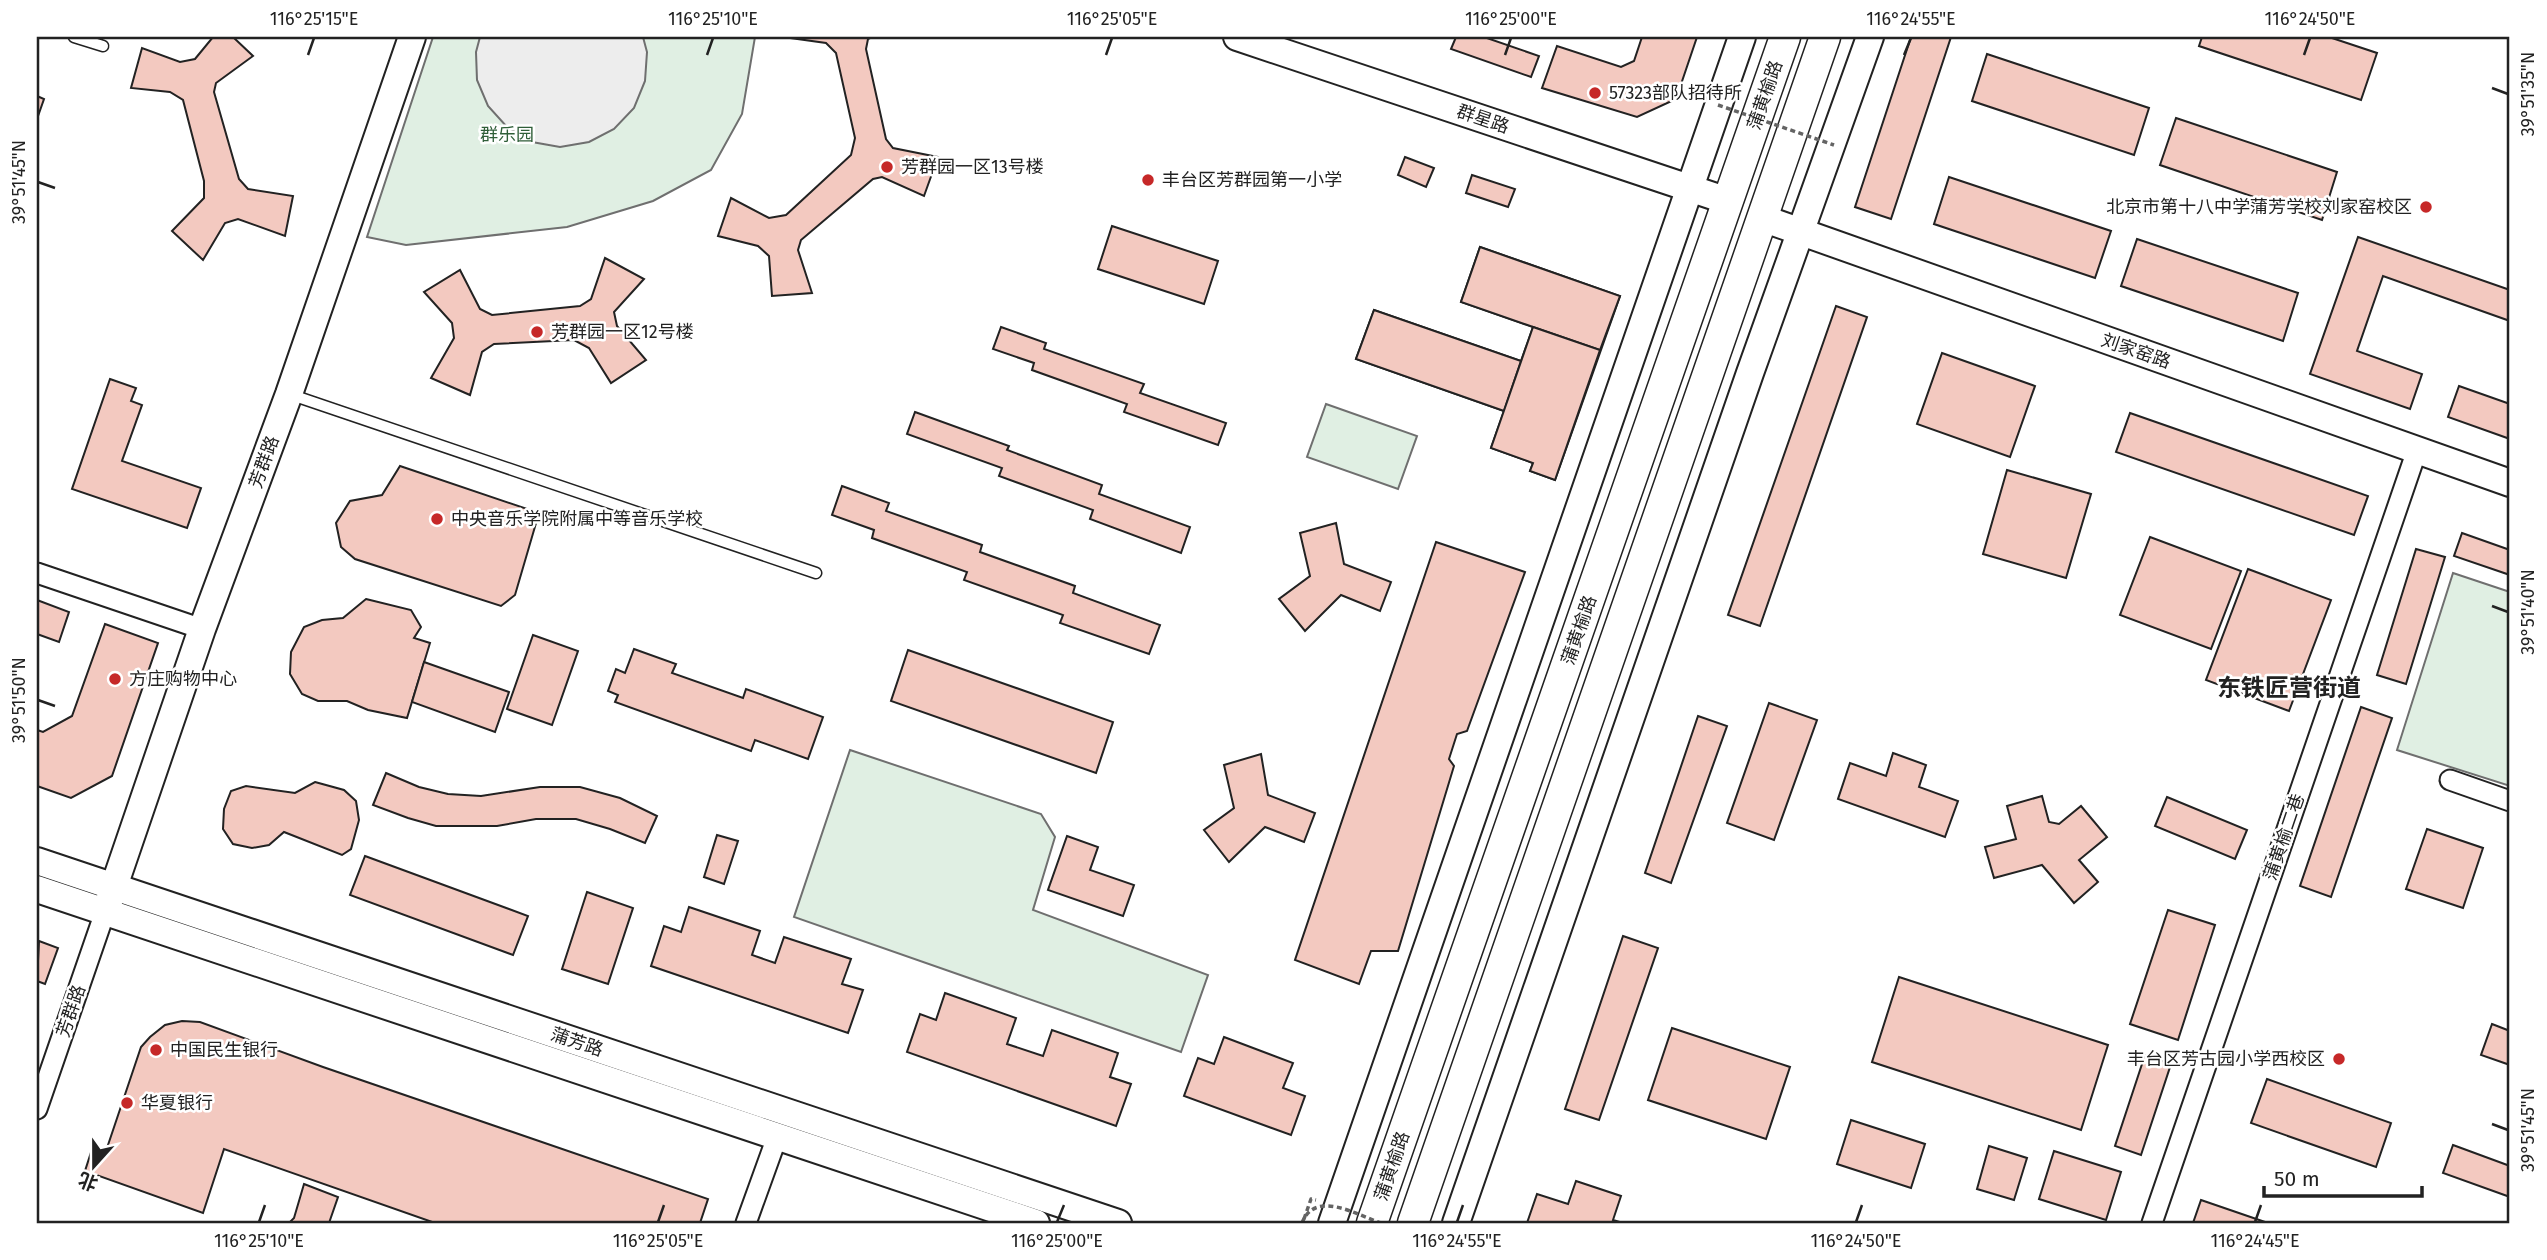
<svg xmlns="http://www.w3.org/2000/svg" width="2547" height="1260" viewBox="0 0 2547 1260" font-family="'Fira Sans','Noto Sans SC',sans-serif">
	<style>
		.green { fill: #e0efe3; stroke: #6f6f6f; stroke-width: 2 }
		.parking { fill: #ededed; stroke: #6f6f6f; stroke-width: 2 }
		.building { fill: #f3c9c0; stroke: #222; stroke-width: 2 }
		.lines { fill: none; stroke-linecap: round; stroke-linejoin: round }
		.lane-casing { stroke: #222; stroke-width: 13 }
		.street-casing { stroke: #222; stroke-width: 23 }
		.secondary-casing { stroke: #222; stroke-width: 30 }
		.primary-casing { stroke: #222; stroke-width: 33 }
		.path { stroke: #646464; stroke-width: 3.5; stroke-dasharray: 5 3.5; stroke-linecap: butt }
		.lane { stroke: #fff; stroke-width: 10 }
		.street { stroke: #fff; stroke-width: 19 }
		.secondary { stroke: #fff; stroke-width: 26 }
		.primary { stroke: #fff; stroke-width: 30 }
		.path-bridge { stroke: #646464; stroke-width: 3.5; stroke-dasharray: 5 3.5; stroke-linecap: butt }
		.ticks { fill: none; stroke: #222; stroke-width: 2.5 }
		.poi-dot { fill: #c62828; stroke: #fff; stroke-width: 2.5 }
		.labels { text-anchor: middle; dominant-baseline: central; stroke-width: 5; stroke-linejoin: round; paint-order: stroke }
		.poi-label { font-size: 18px; fill: #222; stroke: #fff; text-anchor: start }
		.street-label { font-size: 18px; fill: #222; stroke: #fff }
		.park-label { font-size: 18px; fill: #2f5e38; stroke: #fff }
		.district-label { font-size: 24px; font-weight: bold; fill: #222; stroke: #fff }
		.neatline { fill: none; stroke: #222; stroke-width: 2.5 }
		.ticks-label { font-size: 18px; text-anchor: middle; fill: #222 }
	</style>
	<rect width="100%" height="100%" fill="#fff"/>
	<g class="green">
		<path d="M433 37H755L742 114 711 170 653 201 567 227 406 245 367 237Z"/>
		<path d="M1326 404 1417 436 1398 489 1307 457Z"/>
		<path d="M2453 573 2510 592V786L2397 750Z"/>
		<path d="M850 750 1041 814 1055 837 1033 910 1208 975 1181 1052 794 917Z"/>
	</g>
	<path class="parking" d="M480 37H643L647 52 645 81 634 108 614 129 589 142 560 147 532 142 507 127 488 106 477 80 476 52Z"/>
	<g class="building">
		<path d="M213 37H233L253 56 216 83 214 92 239 179 248 189 293 196 285 236 238 219 225 223 203 260 172 231 204 198V181L183 100 170 92 131 88 142 48 180 62 195 59Z"/>
		<path d="M783 37H872L868 39 866 49 886 139 893 148 938 157 924 196 882 177 873 179 801 240 798 250 812 293 772 296 769 256 758 246 718 236 731 198 769 218 786 215 851 155 855 138 836 53 826 43Z"/>
		<path d="M1456 37H1484L1539 56 1531 77 1451 49Z"/>
		<path d="M1642 37H1697L1676 99 1637 117 1542 88 1557 46 1621 67 1634 61Z"/>
		<path d="M1911 37H1951L1891 219 1855 207Z"/>
		<path d="M2202 37H2329L2377 53 2361 100 2199 46Z"/>
		<path d="M1987 54 2149 108 2134 155 1972 101Z"/>
		<path d="M37 96 44 99 37 119Z"/>
		<path d="M2176 118 2337 172 2322 220 2160 165Z"/>
		<path d="M1405 157 1434 168 1426 187 1398 175Z"/>
		<path d="M1472 175 1515 189 1508 207 1466 193Z"/>
		<path d="M1949 177 2111 231 2095 278 1934 224Z"/>
		<path d="M1112 226 1218 261 1204 304 1098 269Z"/>
		<path d="M2358 237 2510 290V321L2383 276 2357 351 2422 374 2410 409 2310 374Z"/>
		<path d="M2137 239 2298 293 2283 341 2121 286Z"/>
		<path d="M1480 247 1620 296 1555 480 1530 471 1533 463 1491 448 1504 411 1356 359 1374 310 1521 361 1533 327 1461 302Z"/>
		<path d="M1480 247 1620 296 1600 350 1461 302Z"/>
		<path d="M605 258 644 279 614 312 617 326 646 360 611 383 589 348 574 340 494 344 482 352 470 395 431 378 454 338 452 323 424 292 460 270 480 309 492 315 580 306 591 299Z"/>
		<path d="M1836 306 1867 317 1760 626 1728 615Z"/>
		<path d="M1374 310 1521 361 1504 411 1356 359Z"/>
		<path d="M1001 327 1046 343 1044 349 1144 384 1140 393 1226 423 1218 445 1124 412 1127 404 1032 370 1034 363 993 349Z"/>
		<path d="M1533 327 1600 350 1555 480 1530 471 1533 463 1491 448Z"/>
		<path d="M1942 353 2035 386 2010 457 1917 424Z"/>
		<path d="M110 379 136 388 131 401 142 405 122 461 201 488 187 528 72 489Z"/>
		<path d="M2459 386 2510 404V439L2448 417Z"/>
		<path d="M915 412 1009 446 1007 450 1102 485 1099 494 1190 527 1181 553 1090 519 1093 510 999 476 1002 468 907 434Z"/>
		<path d="M2130 413 2368 496 2354 535 2116 452Z"/>
		<path d="M400 466 539 513 515 595 501 606 355 559 341 547 336 523 350 501 382 495Z"/>
		<path d="M2007 470 2091 494 2066 578 1983 554Z"/>
		<path d="M842 486 889 503 886 511 982 545 980 552 1075 586 1073 593 1160 625 1149 654 1060 623 1063 615 964 580 967 572 872 538 874 530 832 515Z"/>
		<path d="M1336 523 1344 564 1391 582 1380 611 1341 595 1305 631 1279 599 1310 576 1300 533Z"/>
		<path d="M2462 533 2510 550V575L2454 556Z"/>
		<path d="M2150 537 2241 571 2211 649 2120 615Z"/>
		<path d="M1436 542 1525 572 1467 731 1457 734 1449 759 1454 766 1398 951H1371L1359 984 1295 960Z"/>
		<path d="M2416 549 2445 557 2406 684 2377 675Z"/>
		<path d="M2248 569 2331 600 2289 711 2206 680Z"/>
		<path d="M366 599 411 610 421 627 414 638 430 643 407 718 368 710 347 701H318L302 694 290 674 291 652 304 627 322 620 343 618Z"/>
		<path d="M37 600 69 612 59 642 37 634Z"/>
		<path d="M105 624 158 643 112 776 71 798 37 786V730L43 732 72 716Z"/>
		<path d="M533 635 578 651 552 725 507 709Z"/>
		<path d="M634 649 676 664 672 673 743 698 746 689 823 717 808 759 755 740 751 751 615 702 618 695 608 691 616 669 625 673Z"/>
		<path d="M908 650 1113 722 1096 773 891 701Z"/>
		<path d="M424 662 509 692 495 732 412 702Z"/>
		<path d="M1769 703 1817 720 1774 840 1727 823Z"/>
		<path d="M2361 707 2392 718 2331 897 2300 886Z"/>
		<path d="M1698 716 1727 726 1671 883 1645 873Z"/>
		<path d="M1893 753 1926 765 1919 787 1958 801 1945 837 1838 799 1850 763 1886 776Z"/>
		<path d="M1261 754 1268 795 1315 813 1304 842 1265 827 1229 862 1204 830 1234 808 1224 765Z"/>
		<path d="M386 773 419 787 448 794 481 796 540 787H580L620 798 657 816 645 843 610 829 576 819H536L497 826H436L408 818 373 805Z"/>
		<path d="M315 782 344 790 356 801 359 820 351 849 342 855 284 832 269 845 252 848 233 844 223 829 224 809 231 791 246 786 295 793Z"/>
		<path d="M2042 796 2049 822 2059 824 2081 806 2107 837 2079 860 2098 882 2074 903 2042 865 1994 878 1985 847 2016 839 2007 806Z"/>
		<path d="M2167 797 2247 830 2235 859 2155 826Z"/>
		<path d="M2427 829 2483 848 2463 908 2406 889Z"/>
		<path d="M717 835 738 841 724 884 704 877Z"/>
		<path d="M1067 836 1098 847 1090 870 1134 885 1123 916 1048 890Z"/>
		<path d="M365 856 528 916 513 955 350 895Z"/>
		<path d="M587 892 633 908 608 984 562 969Z"/>
		<path d="M689 907 760 931 752 955 775 963 784 937 851 959 842 984 863 990 848 1033 651 966 664 926 681 932Z"/>
		<path d="M2168 910 2215 925 2178 1040 2130 1024Z"/>
		<path d="M1623 936 1658 948 1599 1120 1565 1109Z"/>
		<path d="M39 941 58 948 45 984 37 981Z"/>
		<path d="M1899 977 2108 1045 2081 1130 1872 1062Z"/>
		<path d="M945 993 1016 1018 1007 1044 1043 1056 1052 1030 1118 1053 1110 1077 1131 1084 1116 1126 907 1052 920 1014 936 1020Z"/>
		<path d="M182 1021 200 1022 323 1067 708 1199 700 1223H435L224 1149 203 1213 85 1171 93 1146 106 1151 141 1047 150 1037 165 1025Z"/>
		<path d="M2492 1024 2510 1031V1065L2481 1055Z"/>
		<path d="M1672 1028 1790 1067 1766 1139 1648 1100Z"/>
		<path d="M1224 1037 1293 1063 1283 1088 1305 1096 1291 1135 1184 1096 1198 1058 1214 1064Z"/>
		<path d="M2145 1055 2171 1064 2141 1155 2115 1146Z"/>
		<path d="M2267 1079 2391 1123 2376 1167 2251 1123Z"/>
		<path d="M1851 1120 1925 1144 1911 1188 1837 1164Z"/>
		<path d="M2453 1145 2510 1166V1197L2443 1173Z"/>
		<path d="M1989 1146 2027 1158 2014 1200 1977 1189Z"/>
		<path d="M2054 1151 2121 1172 2106 1220 2039 1199Z"/>
		<path d="M1576 1181 1621 1196 1613 1220 1623 1223H1527L1537 1194 1568 1204Z"/>
		<path d="M304 1184 338 1197 329 1223H289L294 1218Z"/>
		<path d="M2201 1200 2268 1223H2193Z"/>
	</g>
	<g class="lines">
		<g class="lane-casing">
			<g id="lane">
				<path d="M74 37 103 46"/>
				<path d="M289 394 816 573"/>
			</g>
		</g>
		<g class="street-casing">
			<g id="street">
				<path d="M37 573 202 629"/>
				<path d="M2450 780 2510 801"/>
				<path d="M37 1109 105 912"/>
				<path d="M746 1223 777 1137"/>
				<path d="M2152 1223 2417 450"/>
			</g>
		</g>
		<g class="secondary-casing">
			<g id="secondary">
				<path d="M1237 37 1728 201"/>
				<path d="M1762 218 2510 483"/>
				<path d="M37 861 1118 1223"/>
				<path d="M37 889 1036 1223"/>
				<path d="M108 904 202 629 289 394 412 37"/>
				<path d="M1332 1223 1742 37"/>
				<path d="M1456 1223 1750 373 1870 37"/>
			</g>
		</g>
		<g class="primary-casing">
			<g id="primary">
				<path d="M1372 1223 1785 37"/>
				<path d="M1413 1223 1825 37"/>
			</g>
		</g>
		<path class="path" d="M1304 1219 1311 1199 1316 1200"/>
		<use href="#lane" class="lane"/>
		<use href="#street" class="street"/>
		<use href="#secondary" class="secondary"/>
		<use href="#primary" class="primary"/>
		<g class="path-bridge">
			<path d="M1718 105 1834 145"/>
			<path d="M1302 1223C1315 1189 1357 1215 1381 1223"/>
		</g>
	</g>
	<path class="ticks" d="M308 55 314 38M707 55 713 38M1106 55 1112 38M1505 55 1511 38M1904 55 1911 38M2304 55 2310 38M2492 88 2508 94M38 182 55 188M2492 606 2508 612M38 700 55 706M2492 1124 2508 1130M259 1222 265 1205M658 1222 664 1205M1057 1222 1064 1205M1457 1222 1463 1205M1856 1222 1862 1205M2255 1222 2261 1205"/>
	<g class="poi-dot">
		<circle cx="1595" cy="93" r="7"/>
		<circle cx="887" cy="167" r="7"/>
		<circle cx="1148" cy="180" r="7"/>
		<circle cx="2426" cy="207" r="7"/>
		<circle cx="537" cy="332" r="7"/>
		<circle cx="437" cy="519" r="7"/>
		<circle cx="115" cy="679" r="7"/>
		<circle cx="156" cy="1050" r="7"/>
		<circle cx="2339" cy="1059" r="7"/>
		<circle cx="127" cy="1103" r="7"/>
	</g>
	<g class="labels">
		<g class="poi-label">
			<text x="1609" y="93">57323部队招待所</text>
			<text x="901" y="167">芳群园一区13号楼</text>
			<text x="1162" y="180">丰台区芳群园第一小学</text>
			<text x="2412" y="207" text-anchor="end">北京市第十八中学蒲芳学校刘家窑校区</text>
			<text x="551" y="332">芳群园一区12号楼</text>
			<text x="451" y="519">中央音乐学院附属中等音乐学校</text>
			<text x="129" y="679">方庄购物中心</text>
			<text x="170" y="1050">中国民生银行</text>
			<text x="2325" y="1059" text-anchor="end">丰台区芳古园小学西校区</text>
			<text x="141" y="1103">华夏银行</text>
		</g>
		<g class="street-label">
			<text transform="translate(1765 95) rotate(-71)">蒲黄榆路</text>
			<text transform="translate(1483 119) rotate(19)">群星路</text>
			<text transform="translate(2136 351) rotate(19)">刘家窑路</text>
			<text transform="translate(264 462) rotate(-70)">芳群路</text>
			<text transform="translate(1579 630) rotate(-71)">蒲黄榆路</text>
			<text transform="translate(2284 837) rotate(-71)">蒲黄榆二巷</text>
			<text transform="translate(71 1011) rotate(-71)">芳群路</text>
			<text transform="translate(577 1042) rotate(19)">蒲芳路</text>
			<text transform="translate(1392 1166) rotate(-71)">蒲黄榆路</text>
		</g>
		<g class="park-label">
			<text x="507" y="135">群乐园</text>
		</g>
		<g class="district-label">
			<text x="2289" y="688">东铁匠营街道</text>
		</g>
	</g>
	<rect width="2547" height="1260" fill="none" stroke="#ffffff" stroke-width="77"/>
	<g transform="translate(94 1166) rotate(201)" stroke="#ffffff" stroke-width="5" paint-order="stroke">
	<path d="M0-5L12 26L0 18L-12 26Z" fill="#222222"/>
	<text y="-10" font-size="19" font-weight="bold" text-anchor="middle" fill="#222222">北</text>
	</g>
	<path d="M2264 1186v10h158v-10" fill="none" stroke="#222222" stroke-width="3.5"/>
	<text x="2274" y="1186" font-size="21" fill="#222222" stroke="#ffffff" stroke-width="5" paint-order="stroke">50 m</text>
	<rect x="38" y="38" width="2470" height="1184" class="neatline"/>
	<g class="ticks-label">
		<text x="314" y="25">116°25'15"E</text>
		<text x="713" y="25">116°25'10"E</text>
		<text x="1112" y="25">116°25'05"E</text>
		<text x="1511" y="25">116°25'00"E</text>
		<text x="1911" y="25">116°24'55"E</text>
		<text x="2310" y="25">116°24'50"E</text>
		<text transform="translate(2528 94) rotate(-90)" y="6">39°51'35"N</text>
		<text transform="translate(19 182) rotate(-90)" y="6">39°51'45"N</text>
		<text transform="translate(2528 612) rotate(-90)" y="6">39°51'40"N</text>
		<text transform="translate(19 700) rotate(-90)" y="6">39°51'50"N</text>
		<text transform="translate(2528 1130) rotate(-90)" y="6">39°51'45"N</text>
		<text x="259" y="1247">116°25'10"E</text>
		<text x="658" y="1247">116°25'05"E</text>
		<text x="1057" y="1247">116°25'00"E</text>
		<text x="1457" y="1247">116°24'55"E</text>
		<text x="1856" y="1247">116°24'50"E</text>
		<text x="2255" y="1247">116°24'45"E</text>
	</g>
</svg>
